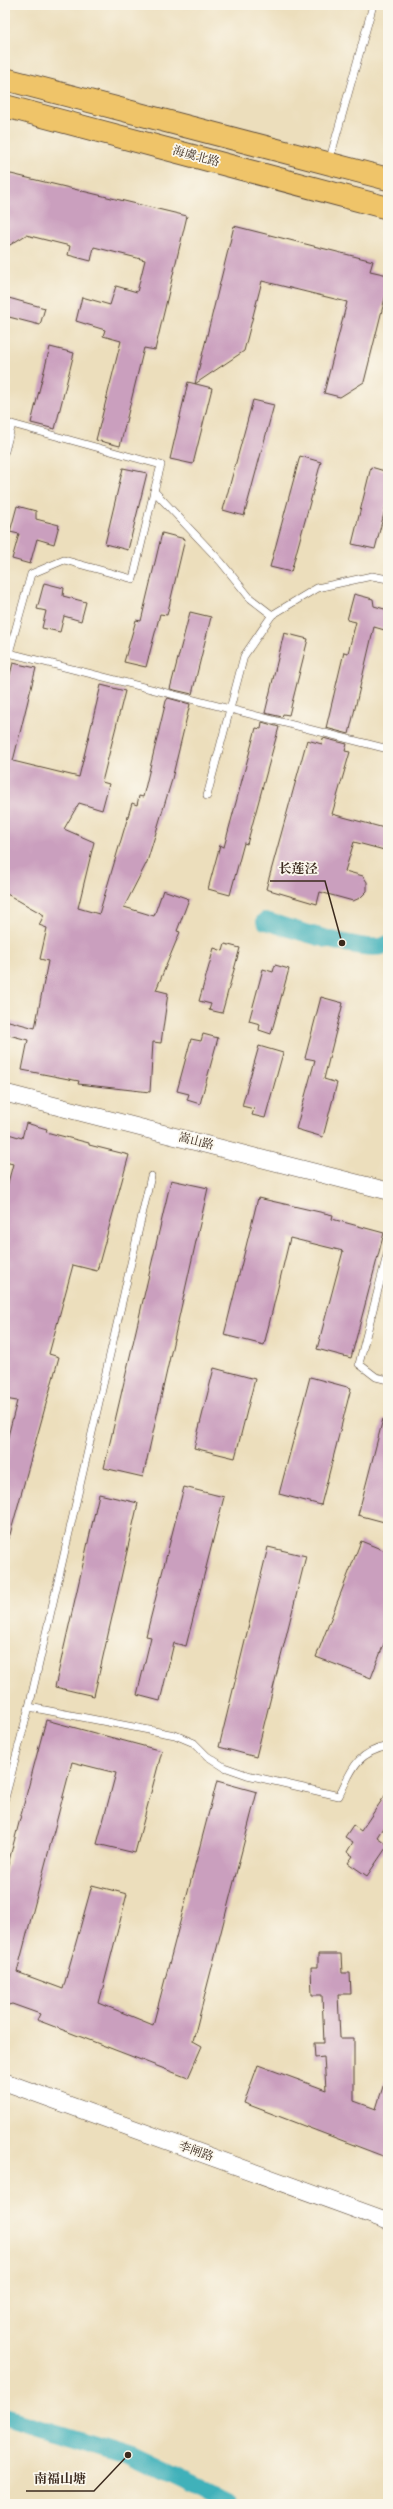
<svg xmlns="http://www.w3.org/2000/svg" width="393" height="2509" viewBox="0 0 393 2509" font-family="'Old Standard TT','Noto Serif SC',serif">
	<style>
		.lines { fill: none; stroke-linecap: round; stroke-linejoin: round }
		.canal { stroke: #40b1ba; stroke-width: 18 }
		.building { fill: #ca9fbe }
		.service-casing { stroke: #564536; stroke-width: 8 }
		.tertiary-casing { stroke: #564536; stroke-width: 18 }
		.primary-casing { stroke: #564536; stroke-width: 24 }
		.service { stroke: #fff; stroke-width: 7 }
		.tertiary { stroke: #fff; stroke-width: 17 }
		.primary { stroke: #efc469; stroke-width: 22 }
		.labels { text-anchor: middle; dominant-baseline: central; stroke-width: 3.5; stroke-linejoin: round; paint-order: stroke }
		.street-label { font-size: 12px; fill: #3b2a1e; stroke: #fbf7ec }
		.leader { fill: none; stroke: #3b2a1e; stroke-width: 1.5 }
		.callout-dot { fill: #3b2a1e; stroke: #fbf7ec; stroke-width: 1.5 }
		.callout-label { font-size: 13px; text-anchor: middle; font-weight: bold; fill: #3b2a1e; stroke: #fbf7ec; stroke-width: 3.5; stroke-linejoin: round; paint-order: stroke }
	</style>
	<rect width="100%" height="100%" fill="#fbf7ec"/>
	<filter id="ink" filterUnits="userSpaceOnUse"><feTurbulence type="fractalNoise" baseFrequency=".025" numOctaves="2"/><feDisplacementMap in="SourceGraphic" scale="8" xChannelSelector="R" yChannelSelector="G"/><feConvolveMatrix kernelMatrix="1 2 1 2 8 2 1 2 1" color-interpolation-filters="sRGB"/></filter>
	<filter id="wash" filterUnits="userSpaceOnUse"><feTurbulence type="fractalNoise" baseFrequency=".012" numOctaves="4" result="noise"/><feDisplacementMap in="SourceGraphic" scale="16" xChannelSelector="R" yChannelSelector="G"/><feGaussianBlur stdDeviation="0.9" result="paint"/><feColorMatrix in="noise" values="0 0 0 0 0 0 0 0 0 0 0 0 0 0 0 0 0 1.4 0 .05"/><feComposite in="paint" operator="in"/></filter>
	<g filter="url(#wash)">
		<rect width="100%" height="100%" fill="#ecdebc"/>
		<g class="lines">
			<g class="canal">
				<path d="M265 921C288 927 370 956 388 944"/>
				<path d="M5 2417 128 2455 230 2504"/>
			</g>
		</g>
		<g id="blocks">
			<g class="building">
				<path d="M11 174 187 216 155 350 144 348 120 446 96 440 121 341 103 336 105 330 76 321 82 297 110 305 116 286 137 292 145 260 94 247 91 261 68 255 70 246 26 235 5 248V178Z"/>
				<path d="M234 226 373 261 370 271 388 275V286L364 382 340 397 324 393 347 302 262 281 244 351 195 384Z"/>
				<path d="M5 297 45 308 40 325 5 316Z"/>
				<path d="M50 347 74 353 55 429 31 423Z"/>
				<path d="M188 382 212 388 193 464 170 459Z"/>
				<path d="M253 400 274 405 244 516 223 510Z"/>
				<path d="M300 456 321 462 291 572 270 567Z"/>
				<path d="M371 467 388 472V498L375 549 352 544Z"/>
				<path d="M123 468 147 473 128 550 105 544Z"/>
				<path d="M17 506 36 511V519L59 525 54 544 37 539 30 564 12 559 19 534 10 532Z"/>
				<path d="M162 533 185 539 167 615 160 614 146 667 124 662 136 620 141 621Z"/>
				<path d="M44 583 64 588 63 596 86 602 81 621 64 616 60 632 42 628 46 611 37 609Z"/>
				<path d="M354 594 373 599 374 606 388 610V631L374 627 349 734 326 728 344 652 348 653 356 622 347 620Z"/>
				<path d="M190 612 211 617 192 694 170 689Z"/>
				<path d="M284 633 308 639 289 715 283 714 282 717 265 713Z"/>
				<path d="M13 663 36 668 13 761 79 777 101 685 125 691 102 782 109 784 102 810 79 803 64 829 94 842 78 908 99 914 132 803 137 805 139 796 143 797 166 701 168 698 190 704 171 783 147 862 124 907 154 916 163 890 189 899 177 931 180 932 156 990 168 993 161 1043 153 1042 150 1092 78 1084 79 1081 22 1070 28 1040 5 1034V1020L35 1028 48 961 40 959 47 928 39 925 44 915 5 893V693Z"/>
				<path d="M262 722 279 727 247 844 244 843 230 895 208 889 220 845 224 847 256 728 261 729Z"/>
				<path d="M323 738 347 744 345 751 350 752 332 814 388 829V851L354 842 345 871 363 876 367 882V891L360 898 353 901 320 892 317 904 266 889 307 740 322 744Z"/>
				<path d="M225 944 240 948 222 1013 209 1010 211 1004 199 1001 214 948 223 951Z"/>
				<path d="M275 965 289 969 271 1034 259 1030 260 1024 249 1021 263 969 273 972Z"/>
				<path d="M321 997 343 1003 324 1079 337 1083 323 1137 296 1129 315 1060 305 1058Z"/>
				<path d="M203 1034 218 1038 200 1104 187 1100 189 1094 177 1091 191 1039 201 1041Z"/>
				<path d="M259 1046 283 1053 265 1118 252 1115 254 1109 242 1106Z"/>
				<path d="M26 1123 47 1129 46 1132 89 1143V1145L129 1155 97 1271 73 1265 49 1354 59 1357 9 1538 5 1537V1448L17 1401 5 1399V1194L13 1164 5 1162V1133L22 1138Z"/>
				<path d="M171 1180 208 1188 143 1477 104 1468Z"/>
				<path d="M258 1198 333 1215 332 1219 384 1233 351 1358 317 1349 343 1251 290 1238 264 1345 224 1335Z"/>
				<path d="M214 1368 255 1379 235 1458 194 1448Z"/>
				<path d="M310 1377 351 1388 321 1505 279 1494Z"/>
				<path d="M383 1419 388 1420V1523L358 1515Z"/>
				<path d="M184 1487 224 1497 186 1646 174 1643 160 1701 137 1695 151 1637 146 1636Z"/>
				<path d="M99 1494 138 1503 94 1696 55 1687Z"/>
				<path d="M361 1541 388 1552V1633L371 1678 316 1657Z"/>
				<path d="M268 1547 306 1556 256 1757 219 1747Z"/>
				<path d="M46 1720 162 1751 135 1853 97 1844 116 1773 72 1762 17 1972 63 1989 92 1885 127 1894 99 2003 153 2025 217 1781 257 1792 193 2041 202 2046 188 2078 37 2020 40 2014 12 2004 5 2006V1876Z"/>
				<path d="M388 1791V1820L377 1837 388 1845 367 1876 348 1863 353 1856 347 1852 353 1842 345 1837 353 1825 361 1831Z"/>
				<path d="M318 1954H341L342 1973H350L351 1994H338L340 2038H354V2101L376 2109 385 2080H388V2158L244 2103 258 2065 326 2090 324 2057 315 2058 314 2043H324L322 1995H312L311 1967H318Z"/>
			</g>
		</g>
	</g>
	<g filter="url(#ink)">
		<use href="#blocks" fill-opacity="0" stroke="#564536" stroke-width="1"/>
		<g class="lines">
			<g class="service-casing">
				<g id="service">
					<path d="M329 162 373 5"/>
					<path d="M5 451 12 424 161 465 154 491"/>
					<path d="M5 652 388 749"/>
					<path d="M9 653 31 574 64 560 133 579 154 491 221 562 250 598 272 615"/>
					<path d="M207 796 244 656 272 615 317 588 372 576 388 579"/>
					<path d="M388 1251 359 1364 376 1377 388 1380"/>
					<path d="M29 1707 175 1735 194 1743 207 1756 224 1767 247 1775 339 1796C352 1769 356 1753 388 1746"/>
					<path d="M5 1798 29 1707 151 1176"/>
				</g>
			</g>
			<g class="tertiary-casing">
				<g id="tertiary">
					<path d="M5 1093 388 1191"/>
					<path d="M5 2082 388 2221"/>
				</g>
			</g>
			<g class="primary-casing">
				<g id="primary">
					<path d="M5 79 388 179"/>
					<path d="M5 106 388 208"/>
				</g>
			</g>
			<use href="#service" class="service"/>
			<use href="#tertiary" class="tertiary"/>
			<use href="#primary" class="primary"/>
		</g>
	</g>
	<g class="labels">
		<g class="street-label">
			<text transform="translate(196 157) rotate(15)">海虞北路</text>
			<text transform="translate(196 1142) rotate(14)">嵩山路</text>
			<text transform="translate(196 2152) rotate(20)">李闸路</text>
		</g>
	</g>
	<path class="leader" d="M342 943L325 881H270M128 2455L94 2491H26"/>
	<g class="callout-dot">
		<circle cx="342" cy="943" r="4"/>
		<circle cx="128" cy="2455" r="4"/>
	</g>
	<g class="callout-label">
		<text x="298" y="873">长莲泾</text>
		<text x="60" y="2483">南福山塘</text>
	</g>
	<rect width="393" height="2509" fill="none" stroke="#fbf7ec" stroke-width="20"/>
</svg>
